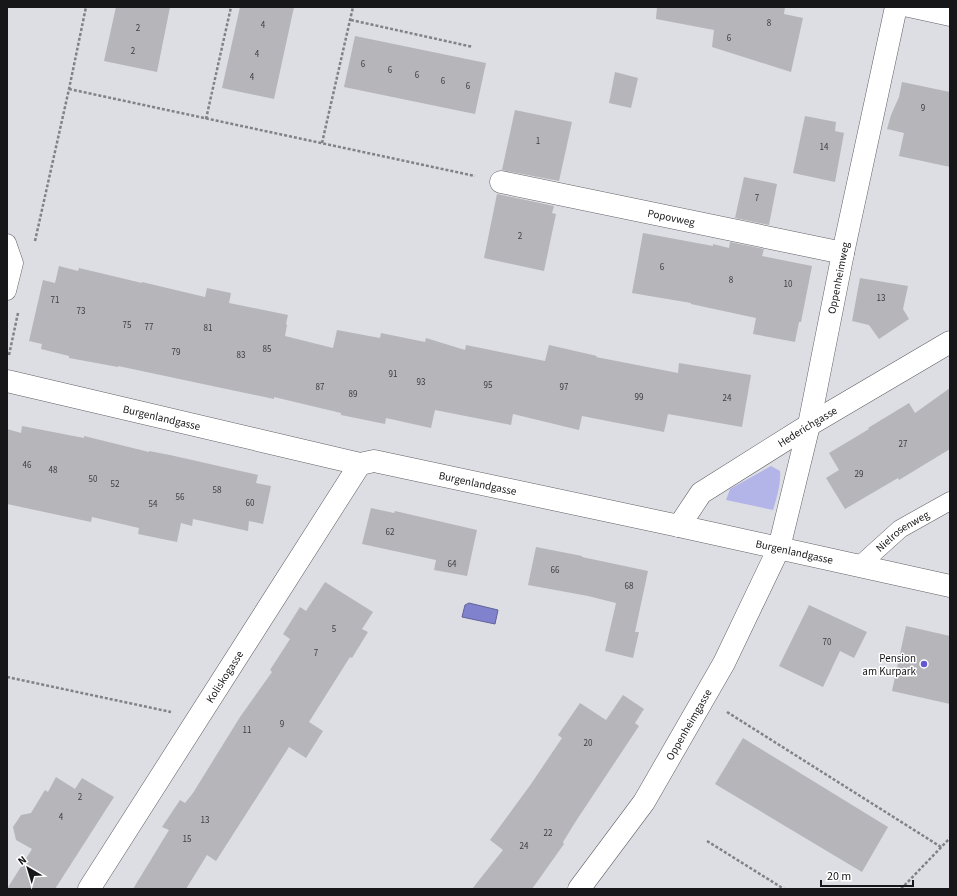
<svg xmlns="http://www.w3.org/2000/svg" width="957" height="896" viewBox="0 0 957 896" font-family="'Source Sans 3',sans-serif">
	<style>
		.green { fill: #b3b5e9 }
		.water { fill: #8182ce; stroke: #616298 }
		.building { fill: #b5b5ba }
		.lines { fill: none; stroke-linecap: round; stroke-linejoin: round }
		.lane-casing { stroke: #606065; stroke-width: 19 }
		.street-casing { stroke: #606065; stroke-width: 23 }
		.path { stroke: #818285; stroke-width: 2.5; stroke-dasharray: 3 2; stroke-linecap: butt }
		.lane { stroke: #fff; stroke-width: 18 }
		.street { stroke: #fff; stroke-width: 22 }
		.poi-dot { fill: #6157d0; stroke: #fff; stroke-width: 1.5 }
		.labels { text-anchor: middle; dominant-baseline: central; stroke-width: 3; stroke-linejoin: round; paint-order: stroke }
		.number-label { font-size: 9px; fill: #3e3e41 }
		.street-label { font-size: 11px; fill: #171719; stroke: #fff }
		.poi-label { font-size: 11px; fill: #171719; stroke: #fff; text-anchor: end }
	</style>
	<rect width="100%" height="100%" fill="#dddee3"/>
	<path class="green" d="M771 466 780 471C781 484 777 497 773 510L726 500 730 489Z"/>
	<path class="water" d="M469 603 498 610 495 624 462 617 465 605Z"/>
	<g class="building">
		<path d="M116 7H170L157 72 104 61Z"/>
		<path d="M240 7H294L274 99 222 88Z"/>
		<path d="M657 7H785L784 14 803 18 791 72 712 47 714 30 656 19Z"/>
		<path d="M355 36 486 63 475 114 344 87Z"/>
		<path d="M615 72 638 78 631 108 609 103Z"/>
		<path d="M902 82 950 92V167L899 156 904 133 887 129 891 115 899 97Z"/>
		<path d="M515 110 572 122 559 181 502 170Z"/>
		<path d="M805 116 836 122 835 131 844 133 835 182 793 173Z"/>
		<path d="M744 177 777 184 769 225 735 218Z"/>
		<path d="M497 194 554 206 552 213 556 214 544 271 484 258Z"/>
		<path d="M643 233 713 246V244L729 248 730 242 764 249 762 256 812 266 801 322H799L795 342 753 334 756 318 691 304V303L632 293Z"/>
		<path d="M59 266 78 271 79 268 142 283V282L205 297 207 288 231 293 229 303 288 315 286 324 287 325 285 336 333 348 337 330 380 338 381 333 425 342 426 338 465 350 466 345 545 361 549 345 597 356 596 357 678 373 679 363 751 375 742 427 668 414 664 432 582 416 579 430 513 414 511 425 435 410 431 428 386 418 385 424 341 415V413L274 397V399L118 366V367L69 358V356L41 349 42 344 29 341 43 280 55 283Z"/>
		<path d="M860 278 908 286 903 309 909 319 879 339 869 325 852 321Z"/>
		<path d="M950 388V449L899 480 898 478 845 509 826 478 839 470 829 453 869 429 868 428 909 403 915 413Z"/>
		<path d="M22 426 84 438V436L149 452V451L170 455 258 475 256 483 271 486 263 524 249 521 248 531 193 519 192 526 181 523 177 542 138 534 139 528 92 517 91 522 7 504V429L21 433Z"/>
		<path d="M371 508 394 513 395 511 477 530 467 576 434 570 436 560 362 544Z"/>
		<path d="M536 547 582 556V557L648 571 635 632H639L633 658 605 651 616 603 588 596 528 585Z"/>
		<path d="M325 582 373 612 362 629 368 632 352 658 350 657 309 722 323 731 306 758 289 747 216 861 207 855 186 889H133L169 830 162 827 180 800 185 803 193 793 240 717 272 672 270 670 290 639 283 634 300 607 306 611Z"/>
		<path d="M809 605 867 632 854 658 840 651 823 687 779 666Z"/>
		<path d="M906 626 950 636V704L892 691Z"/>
		<path d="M623 695 644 709 635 723 639 726 576 821 563 842 564 844 532 889H472L503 850 490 840 531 784 562 738 558 735 580 703 606 720Z"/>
		<path d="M743 738 888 827 862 872 715 784Z"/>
		<path d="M56 777 75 789 82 778 114 797 55 889H7L32 849 16 840 13 827 21 815 31 813 45 790 48 792Z"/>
	</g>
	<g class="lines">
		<g class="lane-casing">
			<g id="lane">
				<path d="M904 7 950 17"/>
				<path d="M7 243 14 263 7 291"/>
				<path id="s1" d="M859 566 900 529 950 501"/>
			</g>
		</g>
		<g class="street-casing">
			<g id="street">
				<path id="s2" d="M501 182 843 253"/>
				<path id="s3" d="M7 381 360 464 374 461 679 526 950 586"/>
				<path id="s4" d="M679 526 701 493 809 425 950 342"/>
				<path id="s5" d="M89 889 360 464"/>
				<path id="s6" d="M579 889 644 802 724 663 779 548 809 425 843 253 896 7"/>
			</g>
		</g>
		<g class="path">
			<path d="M351 20 473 47"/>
			<path d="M69 89 475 176"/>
			<path d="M206 119 231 7"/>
			<path d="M322 143 353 7"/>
			<path d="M35 241 69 89 86 7"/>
			<path d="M9 355 18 313"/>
			<path d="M7 677 171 712"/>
			<path d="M727 712 941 847"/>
			<path d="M707 841 784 889"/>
			<path d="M901 889 950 838"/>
		</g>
		<use href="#lane" class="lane"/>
		<use href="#street" class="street"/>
	</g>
	<circle class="poi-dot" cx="924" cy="664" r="4"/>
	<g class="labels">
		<g class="number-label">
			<text x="769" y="23">8</text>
			<text x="263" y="25">4</text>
			<text x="138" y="28">2</text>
			<text x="729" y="38">6</text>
			<text x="133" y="51">2</text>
			<text x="257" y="54">4</text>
			<text x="363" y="64">6</text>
			<text x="390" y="70">6</text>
			<text x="417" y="75">6</text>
			<text x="252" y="77">4</text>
			<text x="443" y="81">6</text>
			<text x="468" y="86">6</text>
			<text x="923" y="108">9</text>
			<text x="538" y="141">1</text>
			<text x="824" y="147">14</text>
			<text x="757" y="198">7</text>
			<text x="520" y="236">2</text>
			<text x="662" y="267">6</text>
			<text x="731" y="280">8</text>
			<text x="788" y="284">10</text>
			<text x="881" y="298">13</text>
			<text x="55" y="300">71</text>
			<text x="81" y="311">73</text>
			<text x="127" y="325">75</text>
			<text x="149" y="327">77</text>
			<text x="208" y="328">81</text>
			<text x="267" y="349">85</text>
			<text x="176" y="352">79</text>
			<text x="241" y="355">83</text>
			<text x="393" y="374">91</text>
			<text x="421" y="382">93</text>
			<text x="488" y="385">95</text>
			<text x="320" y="387">87</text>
			<text x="564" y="387">97</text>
			<text x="353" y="394">89</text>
			<text x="639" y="397">99</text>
			<text x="727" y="398">24</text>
			<text x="903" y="444">27</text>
			<text x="27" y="465">46</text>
			<text x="53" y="470">48</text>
			<text x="859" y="474">29</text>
			<text x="93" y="479">50</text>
			<text x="115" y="484">52</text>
			<text x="217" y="490">58</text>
			<text x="180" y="497">56</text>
			<text x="250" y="503">60</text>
			<text x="153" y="504">54</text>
			<text x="390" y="532">62</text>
			<text x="452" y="564">64</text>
			<text x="555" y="570">66</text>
			<text x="629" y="586">68</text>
			<text x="334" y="629">5</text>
			<text x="827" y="642">70</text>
			<text x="316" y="653">7</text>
			<text x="282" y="724">9</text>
			<text x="247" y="730">11</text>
			<text x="588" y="743">20</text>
			<text x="80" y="797">2</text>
			<text x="61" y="817">4</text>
			<text x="205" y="820">13</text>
			<text x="548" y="833">22</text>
			<text x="187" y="839">15</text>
			<text x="524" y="846">24</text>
		</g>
		<g class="street-label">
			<text stroke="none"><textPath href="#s2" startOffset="174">Popovweg</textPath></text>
			<text stroke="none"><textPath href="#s6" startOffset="673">Oppenheimweg</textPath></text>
			<text stroke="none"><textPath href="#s3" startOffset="159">Burgenlandgasse</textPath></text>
			<text stroke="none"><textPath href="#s4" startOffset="165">Hederichgasse</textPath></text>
			<text stroke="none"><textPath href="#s3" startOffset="483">Burgenlandgasse</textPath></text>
			<text stroke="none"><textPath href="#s1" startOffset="56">Nielrosenweg</textPath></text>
			<text stroke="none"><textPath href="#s3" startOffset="807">Burgenlandgasse</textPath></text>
			<text stroke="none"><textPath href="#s5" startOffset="252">Koliskogasse</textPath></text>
			<text stroke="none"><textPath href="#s6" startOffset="198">Oppenheimgasse</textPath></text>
		</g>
		<g class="poi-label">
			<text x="916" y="658">Pension<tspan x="916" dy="13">am Kurpark</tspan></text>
		</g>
	</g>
	<rect width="957" height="896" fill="none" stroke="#171719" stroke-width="16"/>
	<g transform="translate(28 868) rotate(322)" stroke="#ffffff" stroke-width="3" paint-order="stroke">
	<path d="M0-3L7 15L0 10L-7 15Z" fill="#171719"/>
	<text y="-6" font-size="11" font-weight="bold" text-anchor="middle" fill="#171719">N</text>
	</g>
	<path d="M821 880v6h92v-6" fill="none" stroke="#171719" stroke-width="2"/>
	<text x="827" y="880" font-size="12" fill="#171719" stroke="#ffffff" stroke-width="3" paint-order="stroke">20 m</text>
</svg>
